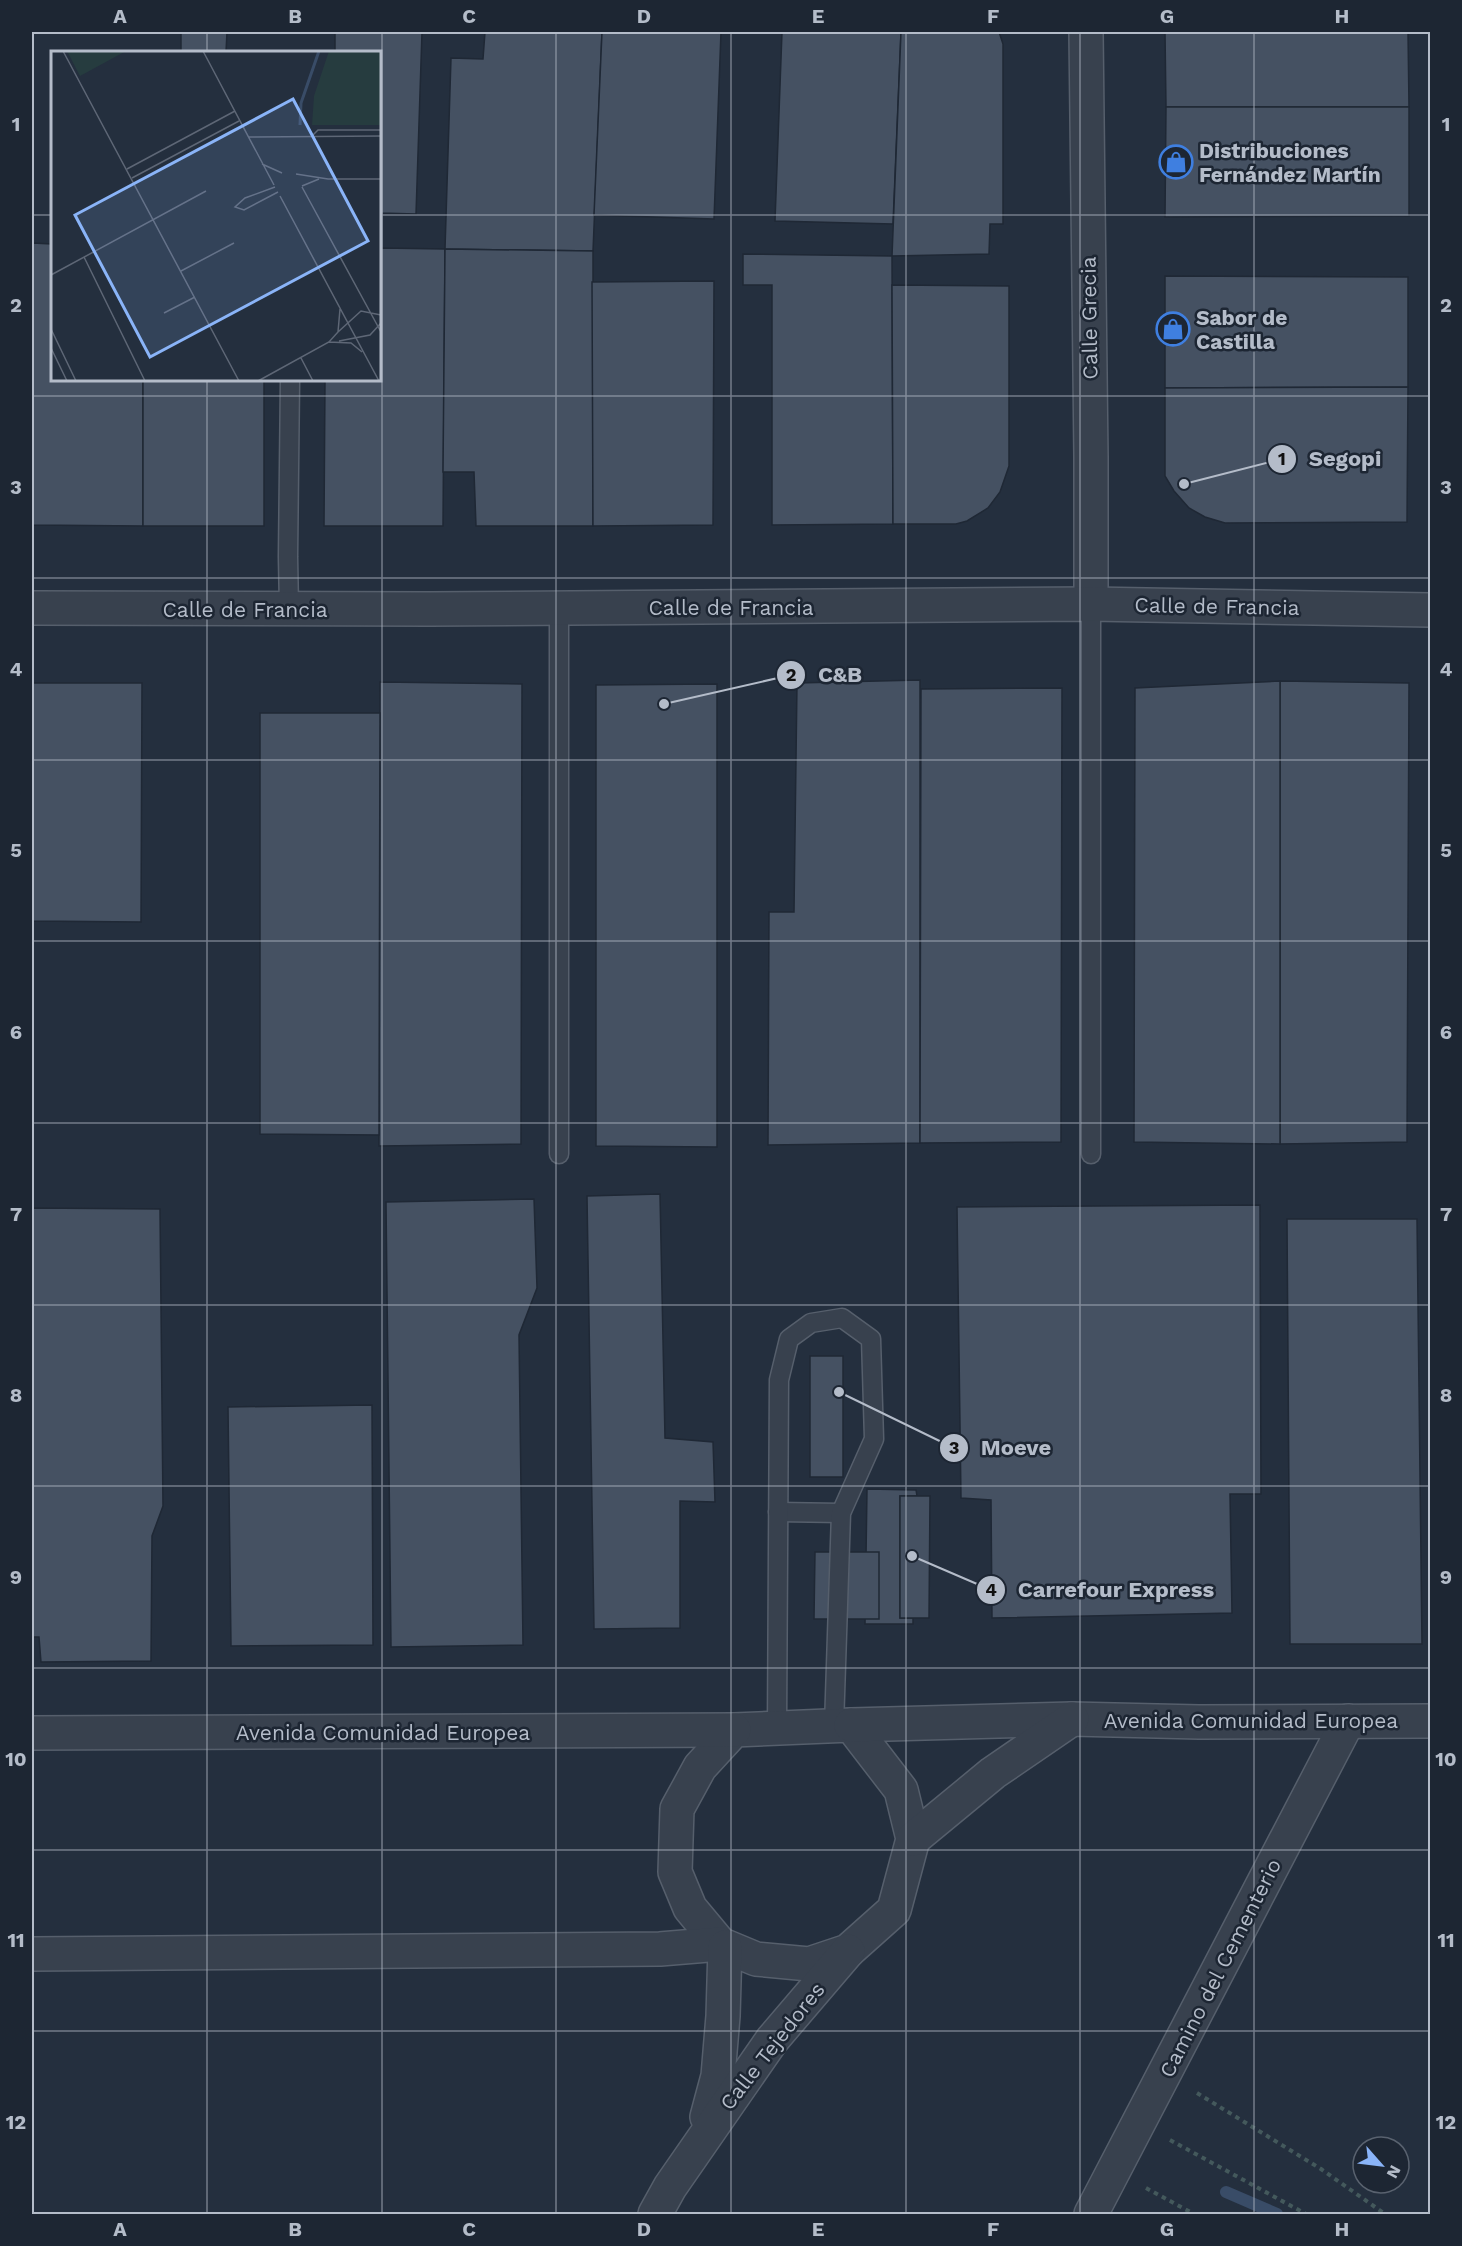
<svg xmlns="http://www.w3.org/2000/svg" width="1462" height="2246" viewBox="0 0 1462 2246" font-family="'Work Sans',sans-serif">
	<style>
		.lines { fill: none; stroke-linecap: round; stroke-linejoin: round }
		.stream { stroke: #394c67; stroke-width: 12 }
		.building { fill: #455162; stroke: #1f2835; stroke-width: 1.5 }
		.lane-casing { stroke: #565f6c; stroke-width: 21 }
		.street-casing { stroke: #565f6c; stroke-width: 36 }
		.path { stroke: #44595c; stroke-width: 4; stroke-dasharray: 4.5 4.5; stroke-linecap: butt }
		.lane { stroke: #38414e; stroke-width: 18 }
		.street { stroke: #38414e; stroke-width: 33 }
		.grid { fill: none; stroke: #b4bcc9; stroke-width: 1.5; stroke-opacity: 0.55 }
		.labels { text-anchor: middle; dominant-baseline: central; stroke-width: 5; stroke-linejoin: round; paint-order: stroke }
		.poi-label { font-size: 21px; font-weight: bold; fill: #b4bcc9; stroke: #1d2633; text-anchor: start }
		.street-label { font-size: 21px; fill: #b4bcc9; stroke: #1d2633 }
		.inset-river { fill: none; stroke: #394c67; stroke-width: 3 }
		.inset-road { fill: none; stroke: #5e6776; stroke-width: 1.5 }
		.view { fill: #8ab4f8; fill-opacity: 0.15; stroke: #8ab4f8; stroke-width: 3 }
		.inset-edge { fill: none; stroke: #b4bcc9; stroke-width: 3 }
		.leader { fill: none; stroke: #b4bcc9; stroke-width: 2 }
		.callout-dot { fill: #b4bcc9; stroke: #1d2633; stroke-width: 2 }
		.mark-label { font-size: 18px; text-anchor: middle; font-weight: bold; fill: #111 }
		.callout-label { font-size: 22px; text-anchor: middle; font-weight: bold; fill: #b4bcc9; stroke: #1d2633; stroke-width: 5; stroke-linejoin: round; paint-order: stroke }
		.neatline { fill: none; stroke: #b4bcc9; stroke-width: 2 }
		.grid-label { font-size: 20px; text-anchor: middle; font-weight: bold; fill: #b4bcc9 }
	</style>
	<rect width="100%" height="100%" fill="#242f3e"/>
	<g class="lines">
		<path class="stream" d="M1226 2192 1277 2214"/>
	</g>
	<g class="building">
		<path d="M181 32H227L226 52H181Z"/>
		<path d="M335 32H422L416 214 380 213V52H335Z"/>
		<path d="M485 32H602L593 251 445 249 451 58 483 59Z"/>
		<path d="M602 32H721L714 219 594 215Z"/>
		<path d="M782 32H901L893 224 775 221Z"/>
		<path d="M901 32H999L1003 44V224H990L989 254 892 256Z"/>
		<path d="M1165 32H1408L1409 107H1166Z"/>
		<path d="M1166 107H1409V216L1165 217Z"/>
		<path d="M32 243 52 244V380H143V526L32 525Z"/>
		<path d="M380 248 445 249 443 526H324L325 380H380Z"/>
		<path d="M445 249 593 251V526H476L474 472H443Z"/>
		<path d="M743 254 892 256 893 524 772 525V285H743Z"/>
		<path d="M1165 276 1408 277V387L1165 388Z"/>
		<path d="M714 281 713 525 593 526 592 282Z"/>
		<path d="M892 285 1009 286V466L1000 492 988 508 967 521 956 524H893Z"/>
		<rect x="143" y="380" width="121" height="146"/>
		<path d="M1408 387 1407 522 1225 523 1205 517 1189 508 1174 491 1165 476V388Z"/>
		<path d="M920 680V1143L768 1145 769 912H794L797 683Z"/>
		<path d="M1280 681 1409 683 1407 1142 1280 1144Z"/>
		<path d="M1280 681V1144L1134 1142 1135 688Z"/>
		<path d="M380 682 522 684 521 1144 379 1146Z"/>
		<path d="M32 683H142L141 922 32 921Z"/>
		<path d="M717 684V1147L596 1146V685Z"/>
		<path d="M1062 688 1061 1142 920 1143 921 689Z"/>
		<path d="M260 713H380L379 1135 260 1134Z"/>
		<path d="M660 1194 665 1438 713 1442 715 1502 680 1501V1628L594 1629 587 1196Z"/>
		<path d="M534 1199 537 1288 519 1335 523 1645 391 1647 386 1202Z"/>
		<path d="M1260 1205 1261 1494H1230L1232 1613 992 1618 991 1500 961 1498 957 1207Z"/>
		<path d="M32 1208 160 1209 163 1506 152 1536 151 1661 41 1662 39 1637H32Z"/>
		<path d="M1287 1219H1417L1422 1644H1290Z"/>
		<rect x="810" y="1356" width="33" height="121"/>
		<path d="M372 1405 373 1645 231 1646 228 1407Z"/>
		<path d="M867 1489 916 1490 917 1496H900V1618H913V1624H865Z"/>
		<path d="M900 1496H930L929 1618H900Z"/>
		<path d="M815 1552H879V1619H814Z"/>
	</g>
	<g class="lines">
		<g class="lane-casing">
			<g id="lane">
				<path d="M1091 604V1154"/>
				<path d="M289 609 288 557 290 380"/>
				<path d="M559 1154V608"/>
				<path d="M778 1512 841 1513"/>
				<path d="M777 1728 779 1380 789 1339 811 1323 842 1318 871 1339 874 1439 841 1513 834 1726"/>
			</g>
		</g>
		<g class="street-casing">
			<g id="street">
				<path d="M1086 32 1091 457V604"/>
				<path d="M32 608 430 609 1091 604 1430 610"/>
				<path d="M851 1725 901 1790 913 1839 894 1910 848 1951 809 1964 756 1959 720 1944 690 1908 675 1872 677 1809 700 1767 734 1730Z"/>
				<path d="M851 1725 1072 1719 1199 1722 1430 1721"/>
				<path d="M32 1733 734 1730"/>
				<path d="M913 1839 993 1773 1072 1719"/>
				<path d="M32 1954 660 1949 720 1944"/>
				<path d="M707 2117 718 2076 723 2016 725 1947"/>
				<path d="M655 2214 670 2187 772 2040 848 1951"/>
				<path d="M1091 2214 1348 1721"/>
			</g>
		</g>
		<g class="path">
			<path d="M1197 2093 1321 2169 1385 2214"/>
			<path d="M1170 2140 1306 2214"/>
			<path d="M1146 2188 1194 2214"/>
		</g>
		<use href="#lane" class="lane"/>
		<use href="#street" class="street"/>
	</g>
	<path class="grid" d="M207 32V52M382 32V2214M556 32V2214M731 32V2214M906 32V2214M1080 32V2214M1254 32V2214M32 215H52M380 215H1430M207 380V2214M32 396H1430M32 578H1430M32 760H1430M32 941H1430M32 1123H1430M32 1305H1430M32 1486H1430M32 1668H1430M32 1850H1430M32 2031H1430"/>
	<defs>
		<g id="shop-ring" transform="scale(1.725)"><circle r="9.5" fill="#1d2633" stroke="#3f7fe0" stroke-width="1.5"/><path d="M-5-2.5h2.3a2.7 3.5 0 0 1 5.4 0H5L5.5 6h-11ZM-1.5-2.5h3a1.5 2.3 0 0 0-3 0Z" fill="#3f7fe0"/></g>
	</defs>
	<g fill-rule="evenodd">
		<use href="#shop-ring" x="1176" y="162"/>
		<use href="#shop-ring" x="1173" y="329"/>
	</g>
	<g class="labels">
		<g class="poi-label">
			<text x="1199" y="150">Distribuciones<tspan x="1199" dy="24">Fernández Martín</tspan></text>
			<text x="1196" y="317">Sabor de<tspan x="1196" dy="24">Castilla</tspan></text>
		</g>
		<g class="street-label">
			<text transform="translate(1089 318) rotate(-91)">Calle Grecia</text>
			<text transform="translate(1217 606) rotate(1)">Calle de Francia</text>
			<text x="731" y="607">Calle de Francia</text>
			<text x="245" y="609">Calle de Francia</text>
			<text x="1251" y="1720">Avenida Comunidad Europea</text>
			<text x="383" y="1732">Avenida Comunidad Europea</text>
			<text transform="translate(1220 1968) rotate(-63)">Camino del Cementerio</text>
			<text transform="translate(772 2046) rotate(-52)">Calle Tejedores</text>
		</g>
	</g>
	<g transform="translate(51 51)">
		<rect width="330" height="330" fill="#242f3e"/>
		<path d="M16 0H75L29 25ZM278 0H330V74H261L263 45Z" fill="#263c3f"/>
		<path class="inset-river" d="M249 74 250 52 268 0"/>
		<path class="inset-road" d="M12 0 188 330M152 0 223 134M261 85 267 79H330M197 86 330 85M211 113 231 122M76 118 184 60M245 123 277 128H330M81 127 188 70M251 135 268 128M224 136 194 147 184 156 193 159 227 141M251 136 330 281M229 145 328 330M33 206 94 330M130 220 183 192M0 224 155 140M113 262 144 246M0 278 25 330M287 281 310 260 330 264M288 290 319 284 330 272M278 291 300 292 311 301M0 297 16 330M250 307 262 330M207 330 278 291 287 281 289 258"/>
		<path class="view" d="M242 48 317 190 99 306 24 164Z"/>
		<rect width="330" height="330" class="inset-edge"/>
	</g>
	<path class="leader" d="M1184 484L1282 459M664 704L791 675M839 1392L954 1448M912 1556L991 1590"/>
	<g class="callout-dot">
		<circle cx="1184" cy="484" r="6"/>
		<circle cx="664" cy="704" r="6"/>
		<circle cx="839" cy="1392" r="6"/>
		<circle cx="912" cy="1556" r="6"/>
		<circle cx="1282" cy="459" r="15"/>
		<circle cx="791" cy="675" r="15"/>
		<circle cx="954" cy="1448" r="15"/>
		<circle cx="991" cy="1590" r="15"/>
	</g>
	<g class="mark-label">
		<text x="1282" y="465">1</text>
		<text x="791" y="681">2</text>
		<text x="954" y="1454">3</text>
		<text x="991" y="1596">4</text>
	</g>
	<g class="callout-label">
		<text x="1345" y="466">Segopi</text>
		<text x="840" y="682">C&amp;B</text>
		<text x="1016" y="1455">Moeve</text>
		<text x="1116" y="1597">Carrefour Express</text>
	</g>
	<rect width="1462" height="2246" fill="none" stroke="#1d2633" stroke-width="66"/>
	<g transform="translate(1381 2165) rotate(118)"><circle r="28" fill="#1d2633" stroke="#59626f" stroke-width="1.5"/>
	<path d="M0-4.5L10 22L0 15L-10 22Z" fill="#8ab4f8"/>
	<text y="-9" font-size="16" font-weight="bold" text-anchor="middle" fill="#b4bcc9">N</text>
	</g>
	<rect x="33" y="33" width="1396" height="2180" class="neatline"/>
	<g class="grid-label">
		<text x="120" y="23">A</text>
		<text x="295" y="23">B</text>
		<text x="469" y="23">C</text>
		<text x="644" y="23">D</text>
		<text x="818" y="23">E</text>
		<text x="993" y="23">F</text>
		<text x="1167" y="23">G</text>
		<text x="1342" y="23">H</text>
		<text x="16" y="131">1</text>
		<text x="1446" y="131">1</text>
		<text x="16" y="312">2</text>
		<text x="1446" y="312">2</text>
		<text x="16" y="494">3</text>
		<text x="1446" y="494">3</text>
		<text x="16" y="676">4</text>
		<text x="1446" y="676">4</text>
		<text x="16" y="857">5</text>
		<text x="1446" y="857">5</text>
		<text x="16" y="1039">6</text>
		<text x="1446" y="1039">6</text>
		<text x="16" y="1221">7</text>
		<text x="1446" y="1221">7</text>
		<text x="16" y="1402">8</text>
		<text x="1446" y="1402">8</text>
		<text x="16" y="1584">9</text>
		<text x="1446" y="1584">9</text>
		<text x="16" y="1766">10</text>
		<text x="1446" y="1766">10</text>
		<text x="16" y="1947">11</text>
		<text x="1446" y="1947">11</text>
		<text x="16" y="2129">12</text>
		<text x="1446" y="2129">12</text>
		<text x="120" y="2236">A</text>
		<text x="295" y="2236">B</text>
		<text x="469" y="2236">C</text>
		<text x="644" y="2236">D</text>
		<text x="818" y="2236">E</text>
		<text x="993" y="2236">F</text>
		<text x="1167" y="2236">G</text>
		<text x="1342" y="2236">H</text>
	</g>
</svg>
